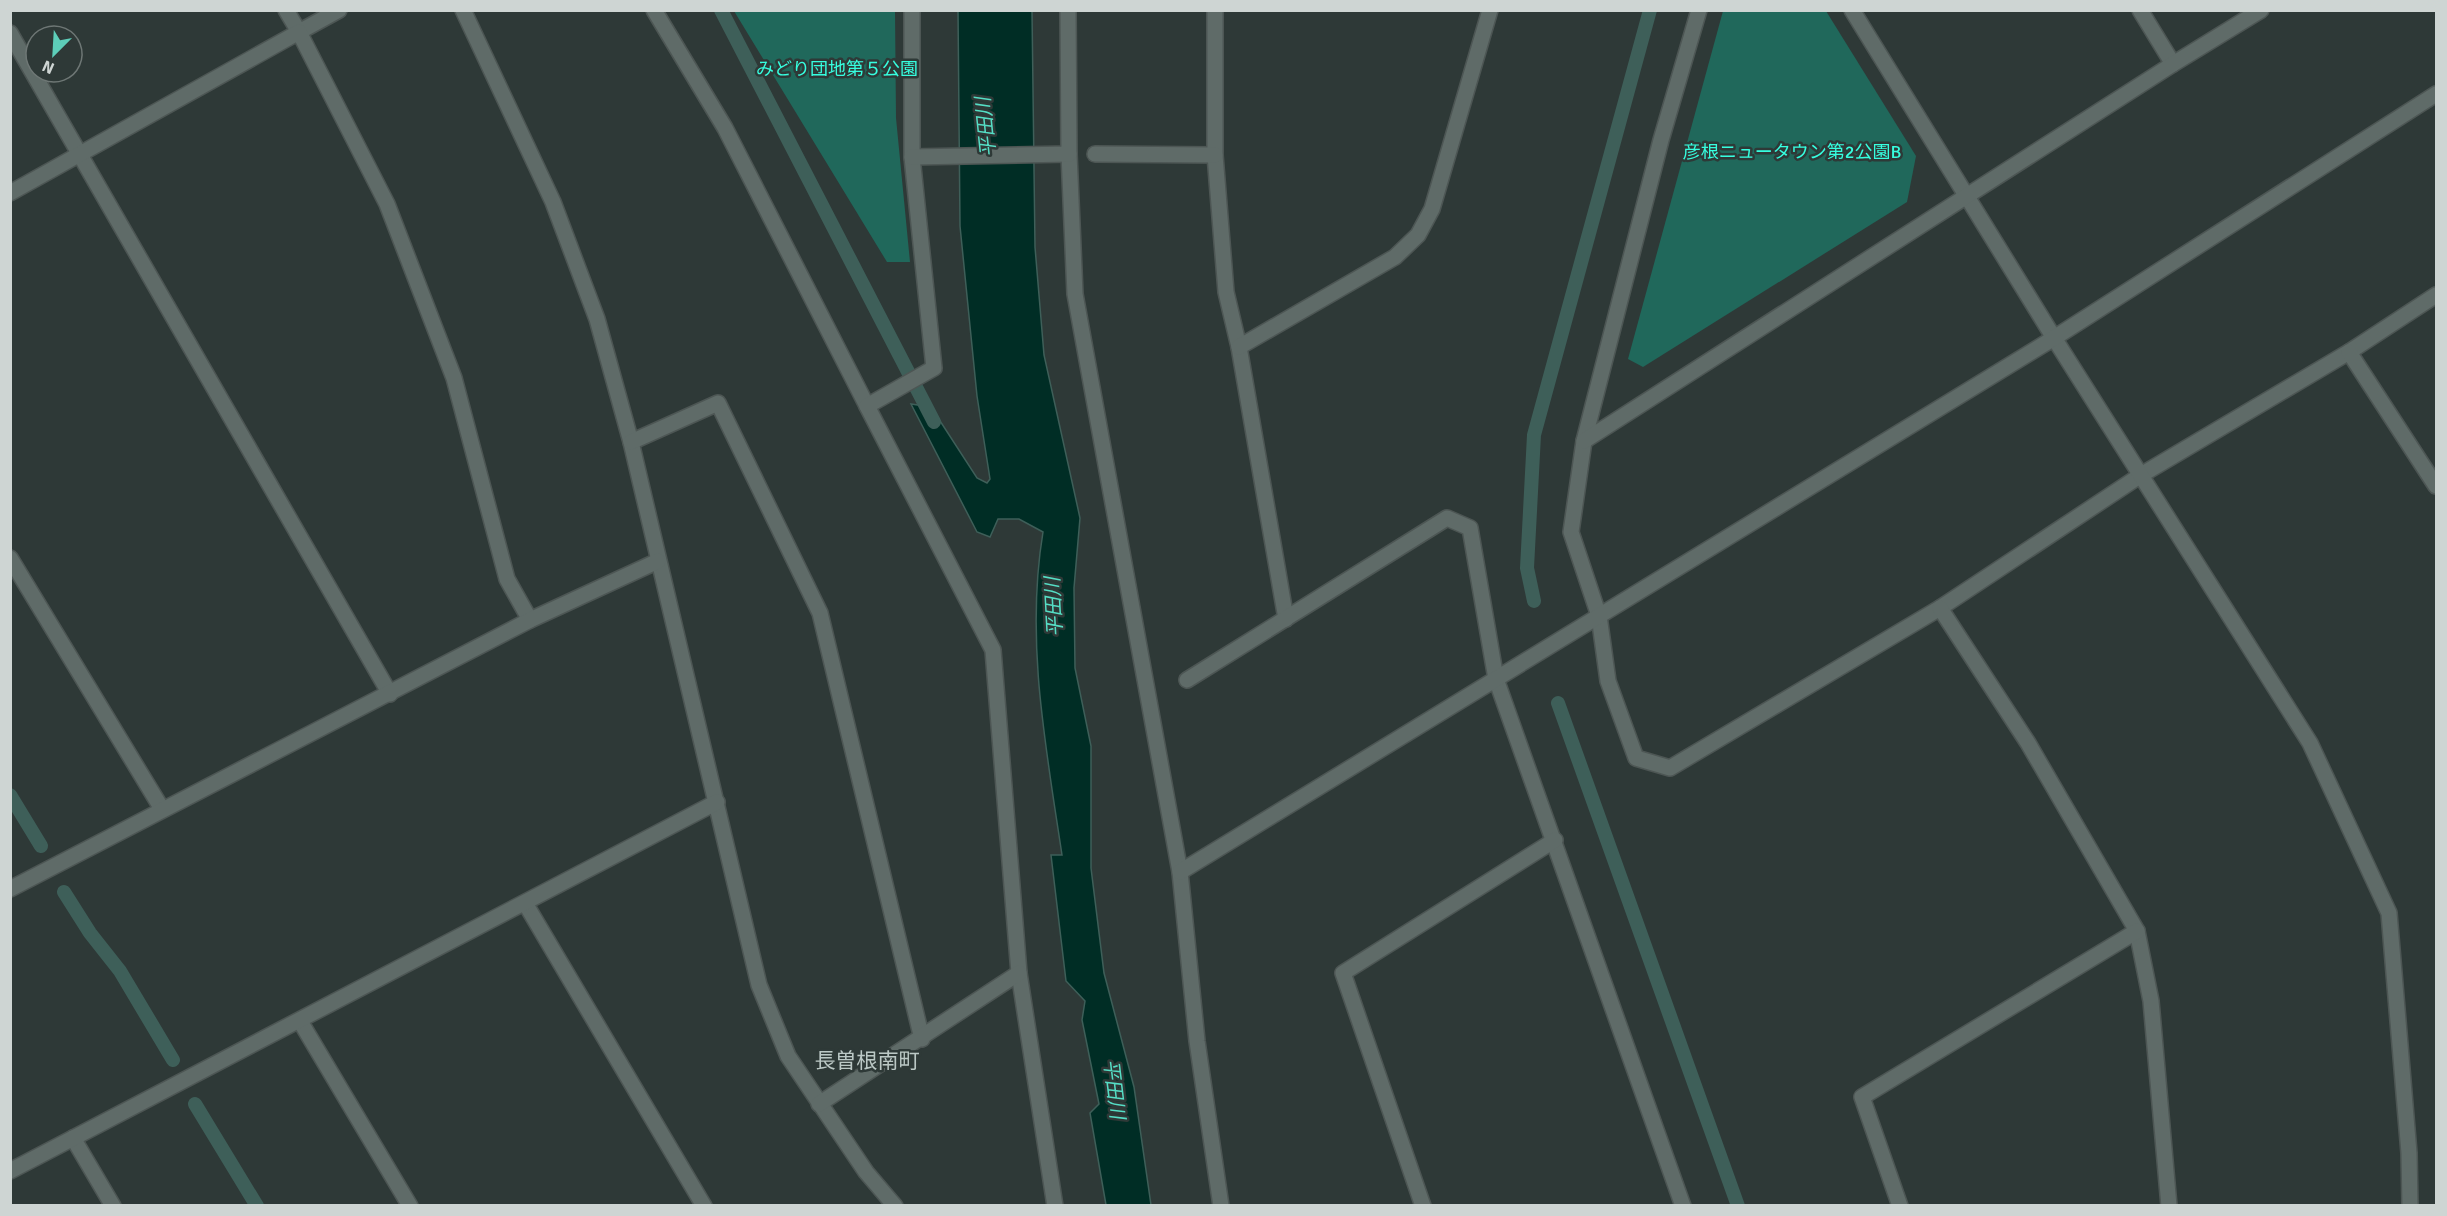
<svg xmlns="http://www.w3.org/2000/svg" width="2447" height="1216" viewBox="0 0 2447 1216" font-family="Signika,'Noto Sans JP',sans-serif">
	<style>
		.green { fill: #20685b }
		.water { fill: #002d25; stroke: #3e5f59; stroke-width: 1.5 }
		.lines { fill: none; stroke-linecap: round; stroke-linejoin: round }
		.stream { stroke: #3e5f59; stroke-width: 14 }
		.minor-casing { stroke: #4d5654; stroke-width: 18 }
		.minor { stroke: #5f6b68; stroke-width: 15 }
		.labels { text-anchor: middle; dominant-baseline: central; stroke-width: 5; stroke-linejoin: round; paint-order: stroke }
		.park-label { font-size: 18px; fill: #36fedf; stroke: #2e3937 }
		.water-label { font-size: 20px; font-style: italic; fill: #55dec5; stroke: #2e3937 }
		.quarter-label { font-size: 21px; fill: #bbc8c5; stroke: #2e3937 }
	</style>
	<rect width="100%" height="100%" fill="#2e3937"/>
	<g class="green">
		<path d="M734 11H895L896 118 910 262H887Z"/>
		<path d="M1723 11H1826L1916 156 1907 202 1643 367 1628 359Z"/>
	</g>
	<path class="water" d="M958 11H1032L1035 247 1044 355 1080 518 1074 588 1075 668 1091 746V868L1104 973 1134 1087 1151 1205H1106L1090 1113 1099 1104 1082 1020 1085 1001 1066 981 1051 855H1062C1046 748 1025 640 1043 532L1019 519H998L990 537 977 532 911 404 931 407 977 478 987 483 990 479 977 396 960 226Z"/>
	<g class="lines">
		<g class="stream">
			<path d="M721 10 934 422"/>
			<path d="M1534 601 1527 568 1534 435 1650 10"/>
			<path d="M1558 703 1738 1206"/>
			<path d="M10 795 41 846"/>
			<path d="M64 892 90 933 120 971 173 1060"/>
			<path d="M195 1104 257 1206"/>
		</g>
		<g class="minor-casing">
			<g id="minor">
				<path d="M286 10 299 32 339 10"/>
				<path d="M463 10 553 202 597 319 631 442 759 985 788 1056 866 1172 895 1206"/>
				<path d="M654 10 725 128 867 406"/>
				<path d="M912 10V157L934 368 867 406 993 650 1019 973 1055 1206"/>
				<path d="M1215 10V155L1226 292 1239 347 1286 619"/>
				<path d="M1699 10 1661 140 1584 441 1571 532 1599 616 1608 681 1636 758 1670 768 1940 608 2141 475 2349 352 2436 295"/>
				<path d="M1852 10 2054 338 2310 743 2389 913 2409 1153 2410 1206"/>
				<path d="M2140 10 2173 64"/>
				<path d="M10 33 390 694"/>
				<path d="M1069 154 1075 294 1180 872 1197 1041 1221 1206"/>
				<path d="M1095 154 1215 155"/>
				<path d="M912 157 1069 154 1068 10"/>
				<path d="M10 193 299 32 387 204 454 378 507 579 530 620"/>
				<path d="M1239 347 1395 257 1418 235 1432 209 1490 10"/>
				<path d="M2349 352 2436 486"/>
				<path d="M1584 441 2173 64 2261 10"/>
				<path d="M631 442 718 403 820 613 922 1039"/>
				<path d="M10 558 162 809"/>
				<path d="M1940 608 2028 743 2137 931 2151 1001 2169 1206"/>
				<path d="M1187 680 1447 518 1470 528 1496 679 1683 1206"/>
				<path d="M1180 872 2054 338 2436 94"/>
				<path d="M10 889 530 620 658 561"/>
				<path d="M525 903 704 1206"/>
				<path d="M300 1021 410 1206"/>
				<path d="M819 1104 1019 973"/>
				<path d="M73 1138 113 1206"/>
				<path d="M10 1171 717 802"/>
				<path d="M1423 1206 1343 973 1555 840"/>
				<path d="M1900 1206 1862 1097 2137 931"/>
			</g>
		</g>
		<use href="#minor" class="minor"/>
	</g>
	<g class="labels">
		<g class="park-label">
			<text x="837" y="69">みどり団地第５公園</text>
			<text x="1792" y="152">彦根ニュータウン第2公園B</text>
		</g>
		<g class="water-label">
			<text transform="translate(986 127) rotate(-96)">平田川</text>
			<text transform="translate(1054 607) rotate(-93)">平田川</text>
			<text transform="translate(1114 1089) rotate(83)">平田川</text>
		</g>
		<g class="quarter-label">
			<text x="867" y="1061">長曽根南町</text>
		</g>
	</g>
	<rect width="2447" height="1216" fill="none" stroke="#ced5d3" stroke-width="24"/>
	<g transform="translate(54 54) rotate(204)"><circle r="28" fill="#2e3937" stroke="#6e7775" stroke-width="1.5"/>
	<path d="M0-4.5L10 22L0 15L-10 22Z" fill="#5dceb9"/>
	<text y="-9" font-size="16" font-weight="bold" text-anchor="middle" fill="#ced5d3">N</text>
	</g>
</svg>
